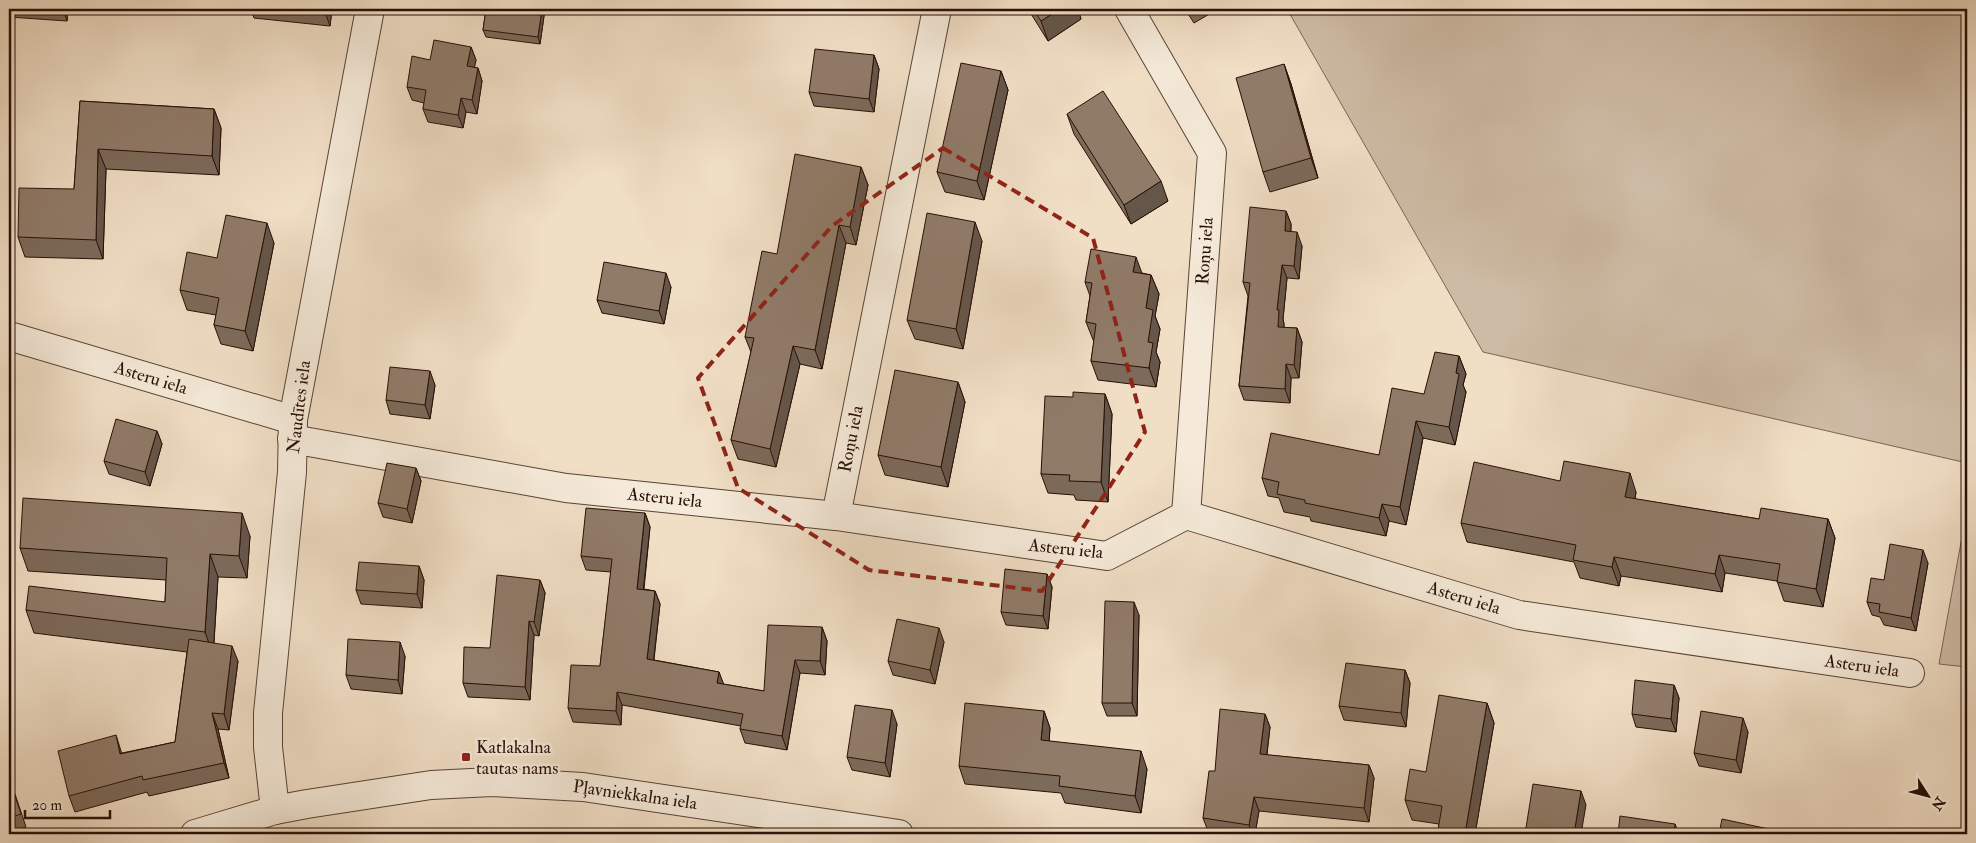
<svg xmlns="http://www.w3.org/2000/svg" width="1976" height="843" viewBox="0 0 1976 843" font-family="'IM FELL Double Pica',serif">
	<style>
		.green { fill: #cebba5; stroke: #7b6556 }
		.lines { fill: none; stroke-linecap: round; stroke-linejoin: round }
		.minor-casing { stroke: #5a4336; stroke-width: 30 }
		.minor { stroke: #f5ead9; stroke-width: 28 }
		.wall { fill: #7c6a5a; stroke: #280f06 }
		.shaded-wall { fill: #65564a; stroke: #280f06 }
		.building { fill: #907b69; stroke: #280f06 }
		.marked { fill: none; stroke: #8f2418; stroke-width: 4; stroke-dasharray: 10 6; stroke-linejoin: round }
		.poi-dot { fill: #8f2418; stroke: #f5ead9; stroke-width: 2 }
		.labels { text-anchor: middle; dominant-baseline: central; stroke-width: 5; stroke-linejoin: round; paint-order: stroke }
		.street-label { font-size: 18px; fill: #280f06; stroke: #f5ead9 }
		.poi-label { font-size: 18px; fill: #280f06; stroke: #f5ead9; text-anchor: start }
	</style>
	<rect width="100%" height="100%" fill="#f0dec5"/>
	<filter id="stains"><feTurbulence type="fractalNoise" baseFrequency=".004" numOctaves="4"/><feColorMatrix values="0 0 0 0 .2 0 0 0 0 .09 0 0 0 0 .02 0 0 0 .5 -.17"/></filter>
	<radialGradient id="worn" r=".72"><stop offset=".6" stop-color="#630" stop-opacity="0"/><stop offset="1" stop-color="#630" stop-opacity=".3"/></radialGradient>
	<g class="green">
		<path d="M1287 9H1967V463L1483 352Z"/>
		<path d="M1967 509V667L1939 664Z"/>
	</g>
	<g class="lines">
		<g class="minor-casing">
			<g id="minor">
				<path d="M1129 9 1212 153 1186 515"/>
				<path d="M9 336 293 420"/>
				<path d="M292 439 566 488 836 516 1107 556 1186 515 1519 615 1910 673"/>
				<path d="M836 516 937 9"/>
				<path d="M275 810 268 747V713L292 472 293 420 370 9"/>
				<path d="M195 834 275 810 307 804 431 785 492 782 583 787 899 834"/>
			</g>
		</g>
		<use href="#minor" class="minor"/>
	</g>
	<g class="wall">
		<path d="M9 9H68L67 21 9 17Z"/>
		<path d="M167 9H213L212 14Z"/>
		<path d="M251 9H332L330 26 254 18Z"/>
		<path d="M486 9H545L540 44 486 37 483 30Z"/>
		<path d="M1028 9H1078L1081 19 1048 41Z"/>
		<path d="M1185 9H1218L1194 23Z"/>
		<path d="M471 47 476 60 474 67 478 68 482 81 477 114 466 112 463 128 428 122 423 109 424 103 412 100 407 87 430 60Z"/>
		<path d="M874 55 879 69 874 112 814 106 809 92Z"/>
		<path d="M1284 64 1291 84 1318 178 1270 192 1263 172Z"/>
		<path d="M1001 71 1008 90 984 200 945 192 937 172Z"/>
		<path d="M80 101 214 109 221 128 219 175 106 169 103 259 25 257 18 237 74 189Z"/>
		<path d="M1067 114 1168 201 1131 224 1074 134Z"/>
		<path d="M861 167 868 185 856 245 846 243 822 369 800 364 776 467 738 459 731 440 751 352 745 337Z"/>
		<path d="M1286 211 1291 224V232L1302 246 1299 279 1287 278 1283 319 1284 324V328H1297L1302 342 1299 378H1291L1290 403 1244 400 1239 386 1248 296 1243 282Z"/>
		<path d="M982 241 963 349 915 339 907 320Z"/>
		<path d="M274 243 253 351 221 344 214 325 216 315 187 310 180 290 217 258Z"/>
		<path d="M1142 273 1151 275 1159 294 1155 316 1160 329 1156 352 1160 362 1156 387 1098 380 1091 361 1094 342 1086 322 1090 296 1085 282Z"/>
		<path d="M671 287 664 324 602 313 597 300Z"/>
		<path d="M1459 356 1466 374 1463 385 1466 392 1455 445 1423 438 1406 525 1389 521 1386 536 1311 521 1310 517 1284 512 1279 498 1268 496 1262 478 1379 455 1424 394Z"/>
		<path d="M958 382 965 402 948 487 885 475 878 455Z"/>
		<path d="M435 385 430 419 390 414 386 400Z"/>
		<path d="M1105 394 1112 414 1108 502 1076 500 1074 495 1048 493 1041 474 1073 397Z"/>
		<path d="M157 431 162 444 150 486 109 474 104 461Z"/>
		<path d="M416 468 421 481 412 523 383 517 378 503Z"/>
		<path d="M1560 481 1636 492 1635 499 1759 519H1828L1835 538 1823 607 1784 601 1777 581 1725 573 1722 592 1621 576 1619 586 1580 578 1574 562 1467 542 1461 523Z"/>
		<path d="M645 513 650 527 644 589 655 591 660 604 654 660 719 672 723 684 764 691 822 627 827 641 825 675 800 673 787 750 745 743 740 729 741 726 622 705 621 725 573 722 568 708 600 666 611 572 586 570 581 556Z"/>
		<path d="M250 536 247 578 218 577 214 643 238 661 229 730 218 729 229 778 149 796 147 792 75 812 69 796 122 753 175 742 187 652 34 633 26 610 165 602 166 580 28 571 20 548Z"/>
		<path d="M1928 563 1916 631 1884 625 1880 617 1872 615 1867 602 1884 580Z"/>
		<path d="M419 566 424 580 422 608 361 604 356 590Z"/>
		<path d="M1047 574 1052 587 1048 629 1006 625 1001 612Z"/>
		<path d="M540 580 545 593 539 636 534 635 530 700 468 697 463 683 490 648Z"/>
		<path d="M1139 615 1137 716H1107L1102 703Z"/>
		<path d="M944 642 935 684 893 675 888 661Z"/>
		<path d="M405 656 402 694 351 689 346 675Z"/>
		<path d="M1405 670 1410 683 1406 727 1344 720 1339 706Z"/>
		<path d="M1674 685 1679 698 1676 732 1636 727 1632 714Z"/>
		<path d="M1487 703 1494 723 1475 834H1439L1438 830 1439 824 1412 820 1405 800 1426 772Z"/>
		<path d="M1044 711 1050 728 1049 741 1147 769 1141 813 1065 803 1061 793 965 784 959 766Z"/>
		<path d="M1265 714 1270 727 1267 755 1369 765 1374 778 1369 822 1259 811 1255 834H1226L1208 831 1203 818Z"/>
		<path d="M897 724 890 777 852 770 847 757Z"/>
		<path d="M1748 732 1741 773 1699 766 1694 753Z"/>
		<path d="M9 776 26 827 9 833Z"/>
	</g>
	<g class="shaded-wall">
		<path d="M63 9H68L67 21Z"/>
		<path d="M326 9H332L330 26 325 12Z"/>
		<path d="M542 9H545L540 44 538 37Z"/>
		<path d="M1060 9H1078L1081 19 1048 41 1041 21Z"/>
		<path d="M471 47 476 60 472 79 467 66Z"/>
		<path d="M874 55 879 69 874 112 869 99Z"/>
		<path d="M1284 64 1291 84 1318 178 1311 158Z"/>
		<path d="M478 68 482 81 477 114 472 100Z"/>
		<path d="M1001 71 1008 90 984 200 977 181Z"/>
		<path d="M461 98 466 112 463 128 458 115Z"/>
		<path d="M214 109 221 128 219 175 212 156Z"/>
		<path d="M98 149 106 169 103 259 96 240Z"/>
		<path d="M861 167 868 185 856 245 850 227Z"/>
		<path d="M1161 181 1168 201 1131 224 1124 205Z"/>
		<path d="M1286 211 1291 224 1290 245 1285 231Z"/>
		<path d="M975 222 982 241 963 349 956 329Z"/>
		<path d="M267 223 274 243 253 351 245 331Z"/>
		<path d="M839 225 846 243 822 369 815 350Z"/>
		<path d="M1297 232 1302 246 1299 279 1294 266Z"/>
		<path d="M1136 257 1143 276 1133 272Z"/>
		<path d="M1282 265 1287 278 1283 319 1284 324 1283 341 1278 327 1277 310Z"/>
		<path d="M666 273 671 287 664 324 659 311Z"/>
		<path d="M1151 275 1159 294 1155 316 1160 329 1156 352 1160 362 1156 387 1149 368 1146 308Z"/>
		<path d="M1297 328 1302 342 1299 378 1294 365Z"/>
		<path d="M793 346 800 364 776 467 770 449Z"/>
		<path d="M1459 356 1466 374 1463 385 1466 392 1455 445 1449 427 1456 373Z"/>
		<path d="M1286 364 1291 378 1290 403 1285 389Z"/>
		<path d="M430 371 435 385 430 419 425 405Z"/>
		<path d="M958 382 965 402 948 487 941 467Z"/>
		<path d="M1105 394 1112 414 1108 502 1101 482Z"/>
		<path d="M1416 421 1423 438 1406 525 1400 507Z"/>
		<path d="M157 431 162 444 150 486 145 472Z"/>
		<path d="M416 468 421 481 412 523 407 509Z"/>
		<path d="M1630 473 1636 492 1632 516 1625 497Z"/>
		<path d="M1382 504 1389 521 1386 536 1379 518Z"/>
		<path d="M242 513 250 536 247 578 239 556Z"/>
		<path d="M645 513 650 527 642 602 637 589Z"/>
		<path d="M1828 519 1835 538 1823 607 1816 589Z"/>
		<path d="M1923 550 1928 563 1916 631 1911 618Z"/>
		<path d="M210 554 218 577 213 655 205 632Z"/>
		<path d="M1719 555 1725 573 1722 592 1715 574Z"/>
		<path d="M1614 557 1621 576 1619 586 1612 567Z"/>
		<path d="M419 566 424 580 422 608 417 594Z"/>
		<path d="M1047 574 1052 587 1048 629 1043 616Z"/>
		<path d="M540 580 545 593 539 636 534 622Z"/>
		<path d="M655 591 660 604 652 673 647 659Z"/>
		<path d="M1134 602 1139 615 1137 716 1132 703Z"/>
		<path d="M529 621 534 635 530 700 525 687Z"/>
		<path d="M822 627 827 641 825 675 820 661Z"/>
		<path d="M939 628 944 642 935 684 930 670Z"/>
		<path d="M400 642 405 656 402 694 398 680Z"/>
		<path d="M232 646 238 661 229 730 224 714Z"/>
		<path d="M795 660 800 673 787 750 782 736Z"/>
		<path d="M1405 670 1410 683 1406 727 1401 713Z"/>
		<path d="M719 672 724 685 717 683Z"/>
		<path d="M1674 685 1679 698 1676 732 1671 719Z"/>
		<path d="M617 692 622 705 621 725 616 711Z"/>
		<path d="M1487 703 1494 723 1475 834H1465Z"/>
		<path d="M892 710 897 724 890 777 885 763Z"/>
		<path d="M1044 711 1050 728 1048 757 1041 740Z"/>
		<path d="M212 713 218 729 229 778 224 763Z"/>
		<path d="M1265 714 1270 727 1265 768 1260 754Z"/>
		<path d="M1743 718 1748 732 1741 773 1736 760Z"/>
		<path d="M116 735 121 751 126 769 120 754Z"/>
		<path d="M1141 751 1147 769 1141 813 1135 796Z"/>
		<path d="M1369 765 1374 778 1369 822 1364 808Z"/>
		<path d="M1581 791 1586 805 1581 834H1574Z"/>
		<path d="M1254 797 1259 811 1255 834H1252L1249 825Z"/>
		<path d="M1675 824 1679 834H1674Z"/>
	</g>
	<g class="building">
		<path d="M292 9H326L325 12Z"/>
		<path d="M486 9H542L538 37 483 30Z"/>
		<path d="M1033 9H1060L1041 21Z"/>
		<path d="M434 40 471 47 467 66 478 68 472 100 461 98 458 115 423 109 426 90 407 87 412 56 430 60Z"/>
		<path d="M815 49 874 55 869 99 809 92Z"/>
		<path d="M961 63 1001 71 977 181 937 172Z"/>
		<path d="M1284 64 1311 158 1263 172 1236 78Z"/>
		<path d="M1103 91 1161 181 1124 205 1067 114Z"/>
		<path d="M80 101 214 109 212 156 98 149 96 240 18 237 19 188 74 189Z"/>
		<path d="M795 154 861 167 850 227 839 225 815 350 793 346 770 449 731 440 754 338 745 337 762 251 777 254Z"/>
		<path d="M1250 207 1286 211 1285 231 1297 232 1294 266 1282 265 1277 310H1279L1278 327 1297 328 1294 365 1286 364 1285 389 1239 386 1250 283 1243 282Z"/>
		<path d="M927 213 975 222 956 329 907 320Z"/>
		<path d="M226 215 267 223 245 331 214 325 219 298 180 290 187 252 217 258Z"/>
		<path d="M1091 249 1136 257 1133 272 1151 275 1146 308 1153 310 1148 342 1153 343 1149 368 1091 361 1096 324 1086 322 1092 283 1085 282Z"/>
		<path d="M604 262 666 273 659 311 597 300Z"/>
		<path d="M1435 352 1459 356 1456 373 1459 374 1449 427 1416 421 1400 507 1382 504 1379 518 1305 503V500L1277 494 1279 482 1262 478 1271 433 1379 455 1392 388 1424 394Z"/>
		<path d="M390 367 430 371 425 405 386 400Z"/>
		<path d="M895 370 958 382 941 467 878 455Z"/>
		<path d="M1073 392 1105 394 1101 482 1069 481 1070 475 1041 474 1045 396 1073 397Z"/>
		<path d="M116 419 157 431 145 472 104 461Z"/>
		<path d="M1564 461 1630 473 1625 497 1759 519 1761 508 1828 519 1816 589 1777 582 1780 564 1719 555 1715 574 1614 557 1612 567 1573 560 1576 545 1461 523 1474 462 1560 481Z"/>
		<path d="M387 463 416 468 407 509 378 503Z"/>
		<path d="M23 498 242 513 239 556 210 554 205 632 26 610 29 586 165 602 167 558 20 548Z"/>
		<path d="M586 508 645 513 637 589 655 591 647 659 719 672 717 683 764 691 768 625 822 627 820 661 795 660 782 736 740 729 743 714 617 692 616 711 568 708 571 665 600 666 612 559 581 556Z"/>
		<path d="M1890 544 1923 550 1911 618 1879 612 1880 604 1867 602 1871 578 1884 580Z"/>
		<path d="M359 562 419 566 417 594 356 590Z"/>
		<path d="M1005 569 1047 574 1043 616 1001 612Z"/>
		<path d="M497 575 540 580 534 622 529 621 525 687 463 683 464 647 490 648Z"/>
		<path d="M1105 601 1134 602 1132 703H1102Z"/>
		<path d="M897 619 939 628 930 670 888 661Z"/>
		<path d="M189 639 232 646 224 714 212 713 224 763 143 780 142 776 69 796 58 751 116 735 120 754 175 742Z"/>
		<path d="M348 639 400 642 398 680 346 675Z"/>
		<path d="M1346 663 1405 670 1401 713 1339 706Z"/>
		<path d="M1635 680 1674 685 1671 719 1632 714Z"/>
		<path d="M1439 695 1487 703 1465 834H1460L1438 830 1442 806 1405 800 1410 769 1426 772Z"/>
		<path d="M965 703 1044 711 1041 740 1141 751 1135 796 1059 786 1060 776 959 766Z"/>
		<path d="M855 705 892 710 885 763 847 757Z"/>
		<path d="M1220 709 1265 714 1260 754 1369 765 1364 808 1254 797 1249 825 1203 818 1209 771H1215Z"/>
		<path d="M1701 711 1743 718 1736 760 1694 753Z"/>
		<path d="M9 778 21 814 9 818Z"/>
		<path d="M1533 784 1581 791 1574 834H1525Z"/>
		<path d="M1620 816 1675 824 1674 834H1618Z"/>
		<path d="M1722 819 1792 834H1719Z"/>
	</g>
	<path class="marked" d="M943 148 1093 238 1145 432 1042 591 869 570 738 488 698 378 832 226Z"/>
	<rect class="poi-dot" x="461" y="752" width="10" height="10" rx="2.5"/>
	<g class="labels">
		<g class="street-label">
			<text transform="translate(1205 251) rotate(-86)">Roņu iela</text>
			<text transform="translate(151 378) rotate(17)">Asteru iela</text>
			<text transform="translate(299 407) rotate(-83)">Naudītes iela</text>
			<text transform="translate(851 439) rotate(-79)">Roņu iela</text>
			<text transform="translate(665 498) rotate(6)">Asteru iela</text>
			<text transform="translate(1066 549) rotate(6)">Asteru iela</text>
			<text transform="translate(1464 598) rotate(17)">Asteru iela</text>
			<text transform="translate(1862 666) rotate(8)">Asteru iela</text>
			<text transform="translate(635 795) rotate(8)">Pļavniekkalna iela</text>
		</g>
		<g class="poi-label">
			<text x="476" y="747">Katlakalna<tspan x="476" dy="21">tautas nams</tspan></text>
		</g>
	</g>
	<rect width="1976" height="843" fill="none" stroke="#f0dec5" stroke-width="30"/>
	<rect x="10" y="10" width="1956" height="823" fill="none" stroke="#280f06" stroke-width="2.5"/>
	<rect x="15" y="15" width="1946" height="813" fill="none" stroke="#280f06"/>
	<g transform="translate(1928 796) rotate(126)" stroke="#f5ead9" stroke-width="4" paint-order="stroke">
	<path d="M0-4L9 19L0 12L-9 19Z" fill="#280f06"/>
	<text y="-8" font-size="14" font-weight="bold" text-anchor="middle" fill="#280f06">N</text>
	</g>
	<path d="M25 810v8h85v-8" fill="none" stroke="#280f06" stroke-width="2.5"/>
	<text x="32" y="810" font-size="15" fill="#280f06" stroke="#f5ead9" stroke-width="4" paint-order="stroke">20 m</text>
	<rect width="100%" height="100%" filter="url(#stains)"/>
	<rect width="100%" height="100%" fill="url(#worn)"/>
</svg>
